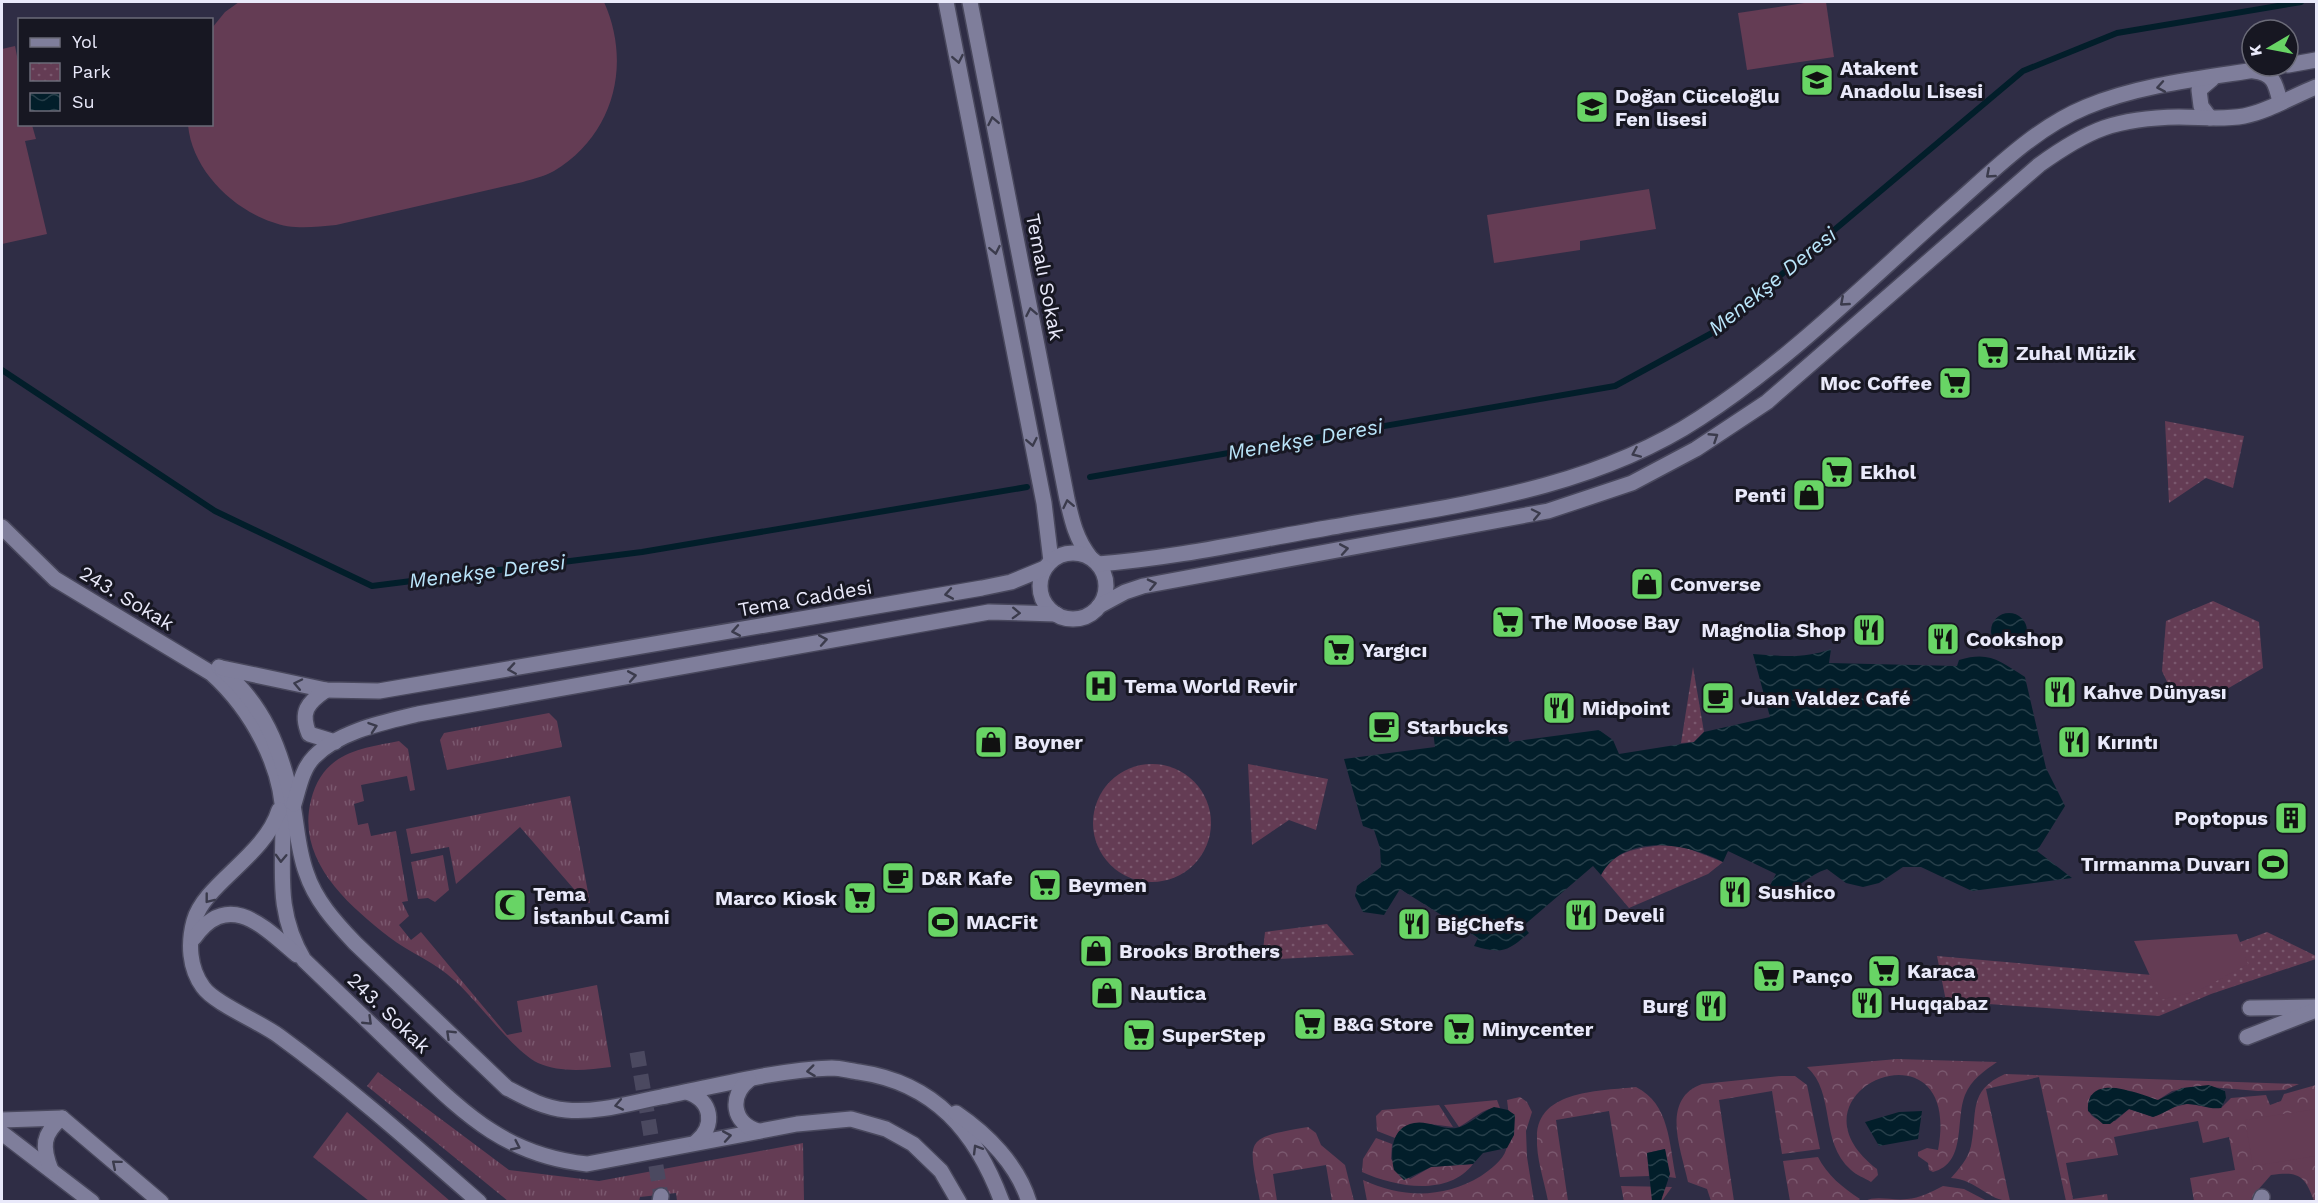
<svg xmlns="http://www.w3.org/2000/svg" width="2318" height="1203" viewBox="0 0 2318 1203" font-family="'Work Sans',sans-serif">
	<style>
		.grass { fill: url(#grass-tufts) }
		.forest { fill: url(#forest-crowns) }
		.park { fill: url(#park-dots) }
		.garden { fill: #643c54 }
		.water { fill: url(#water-waves) }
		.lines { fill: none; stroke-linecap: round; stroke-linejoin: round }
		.stream { stroke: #021e2a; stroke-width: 6 }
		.minor-tunnel { stroke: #4b4960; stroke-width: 15; stroke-dasharray: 15 8; stroke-linecap: butt }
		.minor-casing { stroke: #49485d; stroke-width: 18 }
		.minor { stroke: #7f7e9b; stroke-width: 15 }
		.oneway { stroke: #3b3b4c }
		.labels { text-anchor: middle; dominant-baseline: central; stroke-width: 6; stroke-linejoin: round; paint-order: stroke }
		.poi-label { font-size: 20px; font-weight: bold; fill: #e9e9fa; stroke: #171722; text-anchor: start }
		.street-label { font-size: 20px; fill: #e9e9fa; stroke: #171722 }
		.water-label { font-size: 21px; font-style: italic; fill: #bae5fa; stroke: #171722 }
	</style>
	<defs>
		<pattern id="grass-tufts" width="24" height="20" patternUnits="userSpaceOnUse" patternTransform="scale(1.5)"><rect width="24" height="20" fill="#643c54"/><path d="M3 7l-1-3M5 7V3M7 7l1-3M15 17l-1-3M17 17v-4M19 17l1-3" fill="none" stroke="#7a586e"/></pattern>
		<pattern id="forest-crowns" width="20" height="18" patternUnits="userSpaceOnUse" patternTransform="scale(1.5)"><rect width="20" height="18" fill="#643c54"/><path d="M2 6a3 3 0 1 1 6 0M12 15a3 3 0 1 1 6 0" fill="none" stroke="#7a586e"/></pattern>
		<pattern id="park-dots" width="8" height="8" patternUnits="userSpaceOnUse" patternTransform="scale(1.5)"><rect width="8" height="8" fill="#643c54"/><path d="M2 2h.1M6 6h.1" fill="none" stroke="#7a586e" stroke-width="1.8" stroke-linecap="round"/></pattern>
		<pattern id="water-waves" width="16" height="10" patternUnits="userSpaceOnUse" patternTransform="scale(1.5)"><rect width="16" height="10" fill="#021e2a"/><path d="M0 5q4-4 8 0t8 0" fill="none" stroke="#273f4a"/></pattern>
	</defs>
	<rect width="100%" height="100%" fill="#2f2d45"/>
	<g class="grass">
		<path d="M549 713 557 721 562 747 447 770 440 740 444 733Z"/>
		<path d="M399 741 408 749 415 790 410 791 407 776 361 785 364 801 354 804 358 825 368 823 371 836 396 831 408 901 402 902 409 916 399 925 411 940 421 932 507 1035 522 1032 517 1001 597 985 611 1067C587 1070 561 1073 538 1063 514 1052 477 1000 454 980 435 962 410 953 389 937 347 904 296 860 311 800 323 753 358 749 399 741Z"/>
		<path d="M570 796 590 903H586L520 827 456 884 449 847 411 854 406 829Z"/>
		<path d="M443 855 449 890 435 902 428 898 418 899 411 862Z"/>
		<path d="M378 1072 509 1170 599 1181 803 1143 804 1201H677L676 1193 640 1197 639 1201H508L367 1086Z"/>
		<path d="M347 1112 450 1201H369L313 1157Z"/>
	</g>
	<g class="forest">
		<path d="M1897 1059 1997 1062C1984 1071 1971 1080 1965 1095 1955 1120 1967 1163 1933 1172L1929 1170 1928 1163 1918 1156V1152L1927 1148 1938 1150C1964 1013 1775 1091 1877 1169L1878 1175 1871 1182C1865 1178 1856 1175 1851 1170 1819 1142 1836 1093 1807 1067Z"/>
		<path d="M2005 1074 2299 1084 2285 1090 2258 1091 2197 1086 2172 1091 2158 1100 2091 1095 2088 1103C2088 1121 2100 1120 2115 1121L2129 1109 2153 1117 2174 1107 2187 1104 2221 1108 2231 1098 2266 1095 2270 1105 2281 1101 2284 1094 2316 1085V1201H2314C2305 1175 2298 1171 2271 1175L2257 1191 2253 1201H2194L2190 1178 2235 1170 2229 1137 2203 1143 2198 1121 2114 1137 2118 1155 2066 1163 2073 1199 2107 1194 2108 1201H2066L2039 1077 1986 1089 2010 1201C1988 1201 1978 1180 1951 1178 1959 1169 1968 1159 1971 1146 1978 1113 1967 1091 2005 1074Z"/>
		<path d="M1781 1076H1795L1807 1085 1820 1149 1782 1154 1772 1091 1719 1100 1734 1201H1711L1707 1189 1688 1182C1681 1150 1660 1099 1702 1084Z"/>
		<path d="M1636 1087C1670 1104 1669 1144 1676 1178L1669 1177 1665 1149 1647 1153 1649 1176 1620 1177 1609 1111 1556 1120 1568 1201H1548C1544 1180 1536 1158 1537 1137 1537 1089 1603 1091 1636 1087Z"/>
		<path d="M1520 1097 1527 1102 1532 1112 1526 1131 1527 1157 1534 1201H1367L1363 1180C1402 1198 1443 1199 1481 1176 1490 1170 1503 1160 1506 1150 1511 1136 1509 1114 1507 1100Z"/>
		<path d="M1439 1105 1453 1127C1433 1125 1406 1116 1395 1138L1377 1131 1376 1116 1382 1110Z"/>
		<path d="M1308 1127 1316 1133 1321 1145 1345 1165 1354 1201H1332L1326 1165 1273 1174 1277 1201H1260C1248 1138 1243 1138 1308 1127Z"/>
		<path d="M1376 1138 1392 1144 1391 1159 1410 1179 1431 1167 1473 1164C1448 1197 1395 1187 1362 1172L1363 1159Z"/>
		<path d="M1818 1157C1827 1175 1843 1188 1860 1199L1857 1202 1790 1201 1783 1161Z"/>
		<path d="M1621 1186 1672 1187 1662 1201 1624 1202Z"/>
		<path d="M1943 1186 1964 1189 1987 1201H1865C1876 1195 1893 1201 1907 1199 1920 1198 1931 1192 1943 1186Z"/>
	</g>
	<g class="park">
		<path d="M2165 421 2244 436 2233 488 2206 478 2169 503Z"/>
		<path d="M2213 601 2259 622 2263 668 2215 696 2171 690 2162 671 2166 621Z"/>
		<path d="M1693 667 1704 732 1694 742 1681 743Z"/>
		<path d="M1248 764 1328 779 1316 830 1289 820 1252 845Z"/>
		<circle cx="1152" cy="823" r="59"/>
		<path d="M1661 845 1684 847 1723 862 1708 874 1629 908 1601 875C1615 850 1635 849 1661 845Z"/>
		<path d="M1327 924 1354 955 1262 960 1265 932Z"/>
		<path d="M2267 932 2316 956V959L2211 994 2159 1016 1946 1001 1937 956 2152 975Z"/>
	</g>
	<g class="garden">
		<path d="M239 2H604C632 64 614 135 554 171 545 176 533 179 523 182L336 225C315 227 292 230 272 222 231 208 192 169 188 125L212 124V28L225 12Z"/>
		<path d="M1811 2H1826L1834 57 1747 70 1738 13Z"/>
		<path d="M15 46 19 66 20 124 32 125 36 139 25 141 47 234 2 244V49Z"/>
		<path d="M1649 189 1656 229 1580 241V250L1494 263 1487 215Z"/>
		<path d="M2237 934 2248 964 2200 990 2161 1000 2134 941Z"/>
		<path d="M1497 1100 1500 1108C1485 1106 1472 1120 1459 1127L1444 1105Z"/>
		<path d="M2316 1109V1156L2253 1166 2245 1120Z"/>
	</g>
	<g class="water">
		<circle cx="2009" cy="631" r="18"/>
		<path d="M1831 649 1829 663 1957 666 1959 660C1990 651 1999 661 2025 677L2046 768 2065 806 2037 851 2072 878 1972 891 1921 867H1903L1879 883 1863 887 1846 883 1827 869C1804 876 1789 900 1763 899L1776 874 1728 851 1723 862C1687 843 1624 832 1601 875L1593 866 1523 926 1529 933C1507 952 1502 954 1474 946L1478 938 1400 889 1384 915 1363 912 1355 896 1357 886 1381 867 1380 848 1374 830 1363 826 1344 759 1435 747 1433 731 1506 724 1509 742 1599 730 1613 740 1619 754 1694 742 1704 732 1770 717 1753 654C1779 656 1805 659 1831 649Z"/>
		<path d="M2209 1085 2225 1091 2226 1098 2221 1108C2209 1110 2198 1103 2186 1104 2173 1105 2165 1114 2153 1117L2129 1109 2110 1124H2103L2088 1111C2086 1071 2138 1093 2158 1100L2182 1088Z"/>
		<path d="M1494 1107 1508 1110 1515 1115 1514 1135 1507 1148 1483 1153 1473 1164 1431 1167 1404 1180 1394 1170C1390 1152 1391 1127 1414 1123 1427 1120 1443 1130 1456 1128 1469 1126 1481 1112 1494 1107Z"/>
		<path d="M1922 1111 1918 1139 1879 1146 1865 1122 1899 1112Z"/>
		<path d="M1665 1149 1670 1174 1661 1201H1652L1647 1153Z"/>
	</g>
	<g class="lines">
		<g class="stream">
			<path d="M2 370 215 511 372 586 642 552 1027 487"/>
			<path d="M1090 477 1615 386 1712 333 2023 71 2117 33 2301 2"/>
		</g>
		<path class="minor-tunnel" d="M637 1052 661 1196"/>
		<g class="minor-casing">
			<g id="minor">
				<path d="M946 2 1044 503 1051 561"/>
				<path d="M970 2 1067 499C1072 521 1076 539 1090 557"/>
				<path d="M2288 65 2316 60"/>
				<path d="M2254 71C2274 73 2276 85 2280 102"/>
				<path d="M2210 118 2201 106 2199 90 2212 79"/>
				<path d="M2 527 55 579 211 673C251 709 284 767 283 822 283 874 276 913 304 960 337 992 370 1023 403 1055 461 1110 502 1155 587 1164L797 1124 851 1119 886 1129 913 1144 941 1171 959 1202"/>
				<circle cx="1073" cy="586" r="33"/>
				<path d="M1098 564C1175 558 1251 541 1327 528 1455 505 1589 491 1700 418 1790 360 1873 276 1954 205 1994 170 2035 128 2086 107 2146 82 2217 77 2280 66"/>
				<path d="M1099 606 1125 592 1143 586 1548 511 1632 483 1696 449 1767 402 2039 165C2089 129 2116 118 2179 117 2201 117 2222 120 2244 116 2269 111 2293 96 2316 87"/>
				<path d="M219 667C264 704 281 748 293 805 297 827 298 850 306 872 315 900 335 922 355 943L507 1088C526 1098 544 1108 566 1110 598 1113 630 1103 661 1097 717 1086 775 1070 832 1068 841 1068 850 1071 859 1072 935 1083 976 1132 1002 1202"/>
				<path d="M222 668 326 690 379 691 982 588 1011 582 1045 568"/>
				<path d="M326 690C307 703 300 712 309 734L335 742"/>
				<path d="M294 804C299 788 302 769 314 757 339 731 385 722 418 714L989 612 1056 614"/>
				<path d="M279 810C265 856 204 884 194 921 188 943 189 968 203 987 214 1003 260 1022 279 1036 349 1087 414 1145 479 1202"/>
				<path d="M194 938C229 889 264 927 297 955"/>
				<path d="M2250 1008 2314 1007"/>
				<path d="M2247 1037 2316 1010"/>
				<path d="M749 1080C729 1096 732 1123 758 1131"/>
				<path d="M687 1092C712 1100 716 1126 696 1142"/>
				<path d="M956 1113C987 1134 1018 1165 1029 1202"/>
				<path d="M2 1120 62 1118 161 1202"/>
				<path d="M2 1133 92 1202"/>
				<path d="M51 1170C42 1147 42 1134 62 1118"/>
				<path d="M660 1202 661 1196"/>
				<path d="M2260 1202 2262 1197"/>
			</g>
		</g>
		<use href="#minor" class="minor"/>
	</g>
	<defs><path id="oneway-chevron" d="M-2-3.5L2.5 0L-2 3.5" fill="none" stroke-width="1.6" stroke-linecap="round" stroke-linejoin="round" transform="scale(1.5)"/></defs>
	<g class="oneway">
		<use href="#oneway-chevron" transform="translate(958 59) rotate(79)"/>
		<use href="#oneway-chevron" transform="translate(2161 87) rotate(170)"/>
		<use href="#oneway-chevron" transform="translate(993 121) rotate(-101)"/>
		<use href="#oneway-chevron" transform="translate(1990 174) rotate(139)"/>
		<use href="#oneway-chevron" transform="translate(995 250) rotate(79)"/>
		<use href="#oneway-chevron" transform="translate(1844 302) rotate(139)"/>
		<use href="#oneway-chevron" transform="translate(1031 312) rotate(-101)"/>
		<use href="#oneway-chevron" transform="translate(1714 437) rotate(-33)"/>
		<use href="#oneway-chevron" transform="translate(1032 442) rotate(79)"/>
		<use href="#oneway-chevron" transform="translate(1636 453) rotate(156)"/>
		<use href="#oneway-chevron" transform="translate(1068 504) rotate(-102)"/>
		<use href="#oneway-chevron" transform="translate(1536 514) rotate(-12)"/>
		<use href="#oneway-chevron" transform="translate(1344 549) rotate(-10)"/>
		<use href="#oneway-chevron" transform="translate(1152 584) rotate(-13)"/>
		<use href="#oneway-chevron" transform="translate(949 594) rotate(170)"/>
		<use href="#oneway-chevron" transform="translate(1016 613) rotate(2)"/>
		<use href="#oneway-chevron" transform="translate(736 631) rotate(170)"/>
		<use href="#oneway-chevron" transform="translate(823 640) rotate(-10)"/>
		<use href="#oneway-chevron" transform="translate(512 669) rotate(171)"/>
		<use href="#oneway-chevron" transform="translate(632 676) rotate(-10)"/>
		<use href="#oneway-chevron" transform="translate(298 684) rotate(-168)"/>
		<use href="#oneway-chevron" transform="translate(373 727) rotate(-19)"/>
		<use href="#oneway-chevron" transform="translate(281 858) rotate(92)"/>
		<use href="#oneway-chevron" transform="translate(209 899) rotate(128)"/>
		<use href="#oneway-chevron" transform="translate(368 1021) rotate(44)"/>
		<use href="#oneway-chevron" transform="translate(450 1034) rotate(-136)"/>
		<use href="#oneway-chevron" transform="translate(811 1071) rotate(173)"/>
		<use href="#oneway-chevron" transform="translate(619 1105) rotate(169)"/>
		<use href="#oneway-chevron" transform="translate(727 1136) rotate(-10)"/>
		<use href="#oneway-chevron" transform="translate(516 1146) rotate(25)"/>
		<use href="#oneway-chevron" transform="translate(977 1149) rotate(-121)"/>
		<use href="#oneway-chevron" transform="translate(116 1164) rotate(-140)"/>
	</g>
	<defs>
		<g id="school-square" transform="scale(1.725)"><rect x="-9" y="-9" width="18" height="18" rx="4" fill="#68d465" stroke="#171722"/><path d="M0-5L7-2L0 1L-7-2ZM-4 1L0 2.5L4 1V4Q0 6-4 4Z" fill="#111"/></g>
		<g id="supermarket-square" transform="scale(1.725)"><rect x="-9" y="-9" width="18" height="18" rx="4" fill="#68d465" stroke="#171722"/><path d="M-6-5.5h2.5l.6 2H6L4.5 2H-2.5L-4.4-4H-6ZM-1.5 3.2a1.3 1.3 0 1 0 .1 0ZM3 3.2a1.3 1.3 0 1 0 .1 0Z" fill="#111"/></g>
		<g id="shop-square" transform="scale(1.725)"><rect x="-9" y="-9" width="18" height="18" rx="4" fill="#68d465" stroke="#171722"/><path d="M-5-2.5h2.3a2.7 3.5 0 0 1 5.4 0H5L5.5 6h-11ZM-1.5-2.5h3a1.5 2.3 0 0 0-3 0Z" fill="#111"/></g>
		<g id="restaurant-square" transform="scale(1.725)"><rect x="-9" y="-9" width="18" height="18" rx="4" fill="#68d465" stroke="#171722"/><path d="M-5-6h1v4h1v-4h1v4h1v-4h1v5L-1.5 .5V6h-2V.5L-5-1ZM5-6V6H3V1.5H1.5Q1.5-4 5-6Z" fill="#111"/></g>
		<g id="hospital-square" transform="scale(1.725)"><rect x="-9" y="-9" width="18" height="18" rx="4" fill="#68d465" stroke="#171722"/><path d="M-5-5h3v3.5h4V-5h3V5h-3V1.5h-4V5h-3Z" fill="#111"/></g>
		<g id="cafe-square" transform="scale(1.725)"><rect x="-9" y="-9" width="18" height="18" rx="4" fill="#68d465" stroke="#171722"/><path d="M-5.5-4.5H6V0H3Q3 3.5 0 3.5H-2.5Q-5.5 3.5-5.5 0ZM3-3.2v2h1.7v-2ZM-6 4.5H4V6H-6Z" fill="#111"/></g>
		<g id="building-square" transform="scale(1.725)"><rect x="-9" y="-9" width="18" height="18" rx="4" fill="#68d465" stroke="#171722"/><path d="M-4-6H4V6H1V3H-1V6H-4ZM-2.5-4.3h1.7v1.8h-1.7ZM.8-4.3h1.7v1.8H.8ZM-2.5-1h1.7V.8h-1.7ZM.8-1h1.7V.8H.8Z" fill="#111"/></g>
		<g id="stadium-square" transform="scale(1.725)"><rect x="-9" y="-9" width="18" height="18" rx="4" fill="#68d465" stroke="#171722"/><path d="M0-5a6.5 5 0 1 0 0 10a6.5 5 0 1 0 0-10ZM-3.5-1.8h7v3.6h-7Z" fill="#111"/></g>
		<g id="mosque-square" transform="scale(1.725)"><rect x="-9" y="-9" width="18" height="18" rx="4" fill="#68d465" stroke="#171722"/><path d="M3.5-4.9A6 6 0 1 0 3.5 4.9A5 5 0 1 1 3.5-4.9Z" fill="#111"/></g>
	</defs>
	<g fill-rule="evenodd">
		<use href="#school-square" x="1817" y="80"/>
		<use href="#school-square" x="1592" y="107"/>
		<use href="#supermarket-square" x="1993" y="353"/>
		<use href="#supermarket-square" x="1955" y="383"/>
		<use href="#supermarket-square" x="1837" y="472"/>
		<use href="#shop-square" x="1809" y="495"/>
		<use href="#shop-square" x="1647" y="584"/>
		<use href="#supermarket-square" x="1508" y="622"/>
		<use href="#restaurant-square" x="1869" y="630"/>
		<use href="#restaurant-square" x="1943" y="639"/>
		<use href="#supermarket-square" x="1339" y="650"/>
		<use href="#hospital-square" x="1101" y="686"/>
		<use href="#restaurant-square" x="2060" y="692"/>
		<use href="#cafe-square" x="1718" y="698"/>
		<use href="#restaurant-square" x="1559" y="708"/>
		<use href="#cafe-square" x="1384" y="727"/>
		<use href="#shop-square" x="991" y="742"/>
		<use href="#restaurant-square" x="2074" y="742"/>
		<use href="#building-square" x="2291" y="818"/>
		<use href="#stadium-square" x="2273" y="864"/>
		<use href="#cafe-square" x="898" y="878"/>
		<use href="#supermarket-square" x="1045" y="885"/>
		<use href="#restaurant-square" x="1735" y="892"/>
		<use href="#supermarket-square" x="860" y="898"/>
		<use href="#mosque-square" x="510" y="905"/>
		<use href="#restaurant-square" x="1581" y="915"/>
		<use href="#stadium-square" x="943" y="922"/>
		<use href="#restaurant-square" x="1414" y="924"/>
		<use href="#shop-square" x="1096" y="951"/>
		<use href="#supermarket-square" x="1884" y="971"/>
		<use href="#supermarket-square" x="1769" y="976"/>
		<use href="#shop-square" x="1107" y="993"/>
		<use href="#restaurant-square" x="1867" y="1003"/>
		<use href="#restaurant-square" x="1711" y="1006"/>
		<use href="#supermarket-square" x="1310" y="1024"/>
		<use href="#supermarket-square" x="1459" y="1029"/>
		<use href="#supermarket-square" x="1139" y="1035"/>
	</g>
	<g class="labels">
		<g class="poi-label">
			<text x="1840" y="68">Atakent<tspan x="1840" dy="23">Anadolu Lisesi</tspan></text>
			<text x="1615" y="96">Doğan Cüceloğlu<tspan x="1615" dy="23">Fen lisesi</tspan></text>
			<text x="2016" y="353">Zuhal Müzik</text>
			<text x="1932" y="383" text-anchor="end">Moc Coffee</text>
			<text x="1860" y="472">Ekhol</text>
			<text x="1786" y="495" text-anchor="end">Penti</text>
			<text x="1670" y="584">Converse</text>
			<text x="1531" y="622">The Moose Bay</text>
			<text x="1846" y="630" text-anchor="end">Magnolia Shop</text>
			<text x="1966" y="639">Cookshop</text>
			<text x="1362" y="650">Yargıcı</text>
			<text x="1124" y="686">Tema World Revir</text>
			<text x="2083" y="692">Kahve Dünyası</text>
			<text x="1741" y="698">Juan Valdez Café</text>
			<text x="1582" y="708">Midpoint</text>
			<text x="1407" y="727">Starbucks</text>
			<text x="1014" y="742">Boyner</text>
			<text x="2097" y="742">Kırıntı</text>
			<text x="2268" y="818" text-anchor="end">Poptopus</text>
			<text x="2250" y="864" text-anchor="end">Tırmanma Duvarı</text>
			<text x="921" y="878">D&amp;R Kafe</text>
			<text x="1068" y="885">Beymen</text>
			<text x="1758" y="892">Sushico</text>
			<text x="533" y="894">Tema<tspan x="533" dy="23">İstanbul Cami</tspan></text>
			<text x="837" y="898" text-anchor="end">Marco Kiosk</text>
			<text x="1604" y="915">Develi</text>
			<text x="966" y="922">MACFit</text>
			<text x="1437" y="924">BigChefs</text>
			<text x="1119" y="951">Brooks Brothers</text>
			<text x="1907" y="971">Karaca</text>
			<text x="1792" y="976">Panço</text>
			<text x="1130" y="993">Nautica</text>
			<text x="1890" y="1003">Huqqabaz</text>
			<text x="1688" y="1006" text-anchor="end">Burg</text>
			<text x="1333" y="1024">B&amp;G Store</text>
			<text x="1482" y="1029">Minycenter</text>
			<text x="1162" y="1035">SuperStep</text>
		</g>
		<g class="street-label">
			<text transform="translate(1045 277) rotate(79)">Temalı Sokak</text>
			<text transform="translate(127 598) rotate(31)">243. Sokak</text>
			<text transform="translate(805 598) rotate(-10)">Tema Caddesi</text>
			<text transform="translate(389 1013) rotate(44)">243. Sokak</text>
		</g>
		<g class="water-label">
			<text transform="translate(1772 281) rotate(-39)">Menekşe Deresi</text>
			<text transform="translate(1305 439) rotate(-10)">Menekşe Deresi</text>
			<text transform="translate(487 571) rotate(-7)">Menekşe Deresi</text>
		</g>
	</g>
	<rect width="2318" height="1203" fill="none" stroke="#e9e9fa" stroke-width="6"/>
	<rect x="18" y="18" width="195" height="108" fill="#171722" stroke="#6b6b78" stroke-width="1.5"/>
	<rect x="30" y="38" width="30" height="9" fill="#7f7e9b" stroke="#6b6b78" stroke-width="1.5"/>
	<text x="72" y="48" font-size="18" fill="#e9e9fa">Yol</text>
	<rect x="30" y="63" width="30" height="18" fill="url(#park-dots)" stroke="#6b6b78" stroke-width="1.5"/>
	<text x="72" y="78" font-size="18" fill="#e9e9fa">Park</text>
	<rect x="30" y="93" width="30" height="18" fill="url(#water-waves)" stroke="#6b6b78" stroke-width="1.5"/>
	<text x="72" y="108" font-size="18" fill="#e9e9fa">Su</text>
	<g transform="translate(2270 48) rotate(260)"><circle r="28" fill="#171722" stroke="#6b6b78" stroke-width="1.5"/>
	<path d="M0-4.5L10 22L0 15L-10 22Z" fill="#68d465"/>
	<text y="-9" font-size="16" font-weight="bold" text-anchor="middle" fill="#e9e9fa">K</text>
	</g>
</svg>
